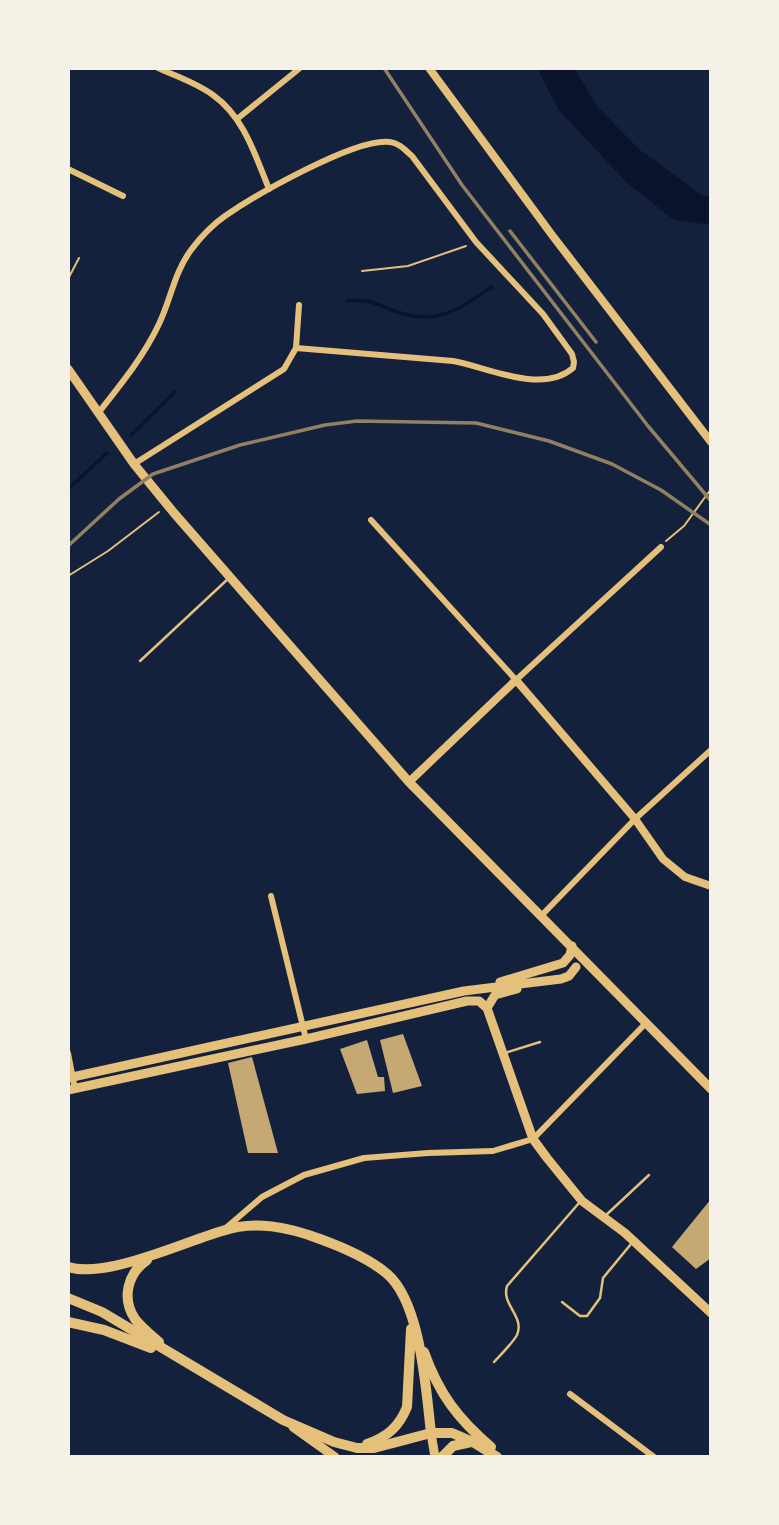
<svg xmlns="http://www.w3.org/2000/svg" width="779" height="1525" viewBox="0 0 779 1525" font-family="'DM Sans',sans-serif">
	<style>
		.water { fill: #0b132b }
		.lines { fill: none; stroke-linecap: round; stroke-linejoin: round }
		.stream { stroke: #0b132b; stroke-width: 3.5 }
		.building { fill: #c6a872 }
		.path { stroke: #e5c07b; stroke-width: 2 }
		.service { stroke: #e5c07b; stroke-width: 2.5 }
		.minor { stroke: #e5c07b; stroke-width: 6 }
		.tertiary { stroke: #e5c07b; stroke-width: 8 }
		.secondary { stroke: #e5c07b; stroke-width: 9 }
		.primary { stroke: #e5c07b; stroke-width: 10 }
		.rail { stroke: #918062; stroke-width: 3.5 }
	</style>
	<rect width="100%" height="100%" fill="#14213d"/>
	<path class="water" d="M537 68H574L597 106 640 150 703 196H711V225L674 220 626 182 558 109Z"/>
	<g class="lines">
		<g class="stream">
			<path d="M347 301C373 299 372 303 395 311 437 327 458 309 492 287"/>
			<path d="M131 435 175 392"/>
			<path d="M68 489 107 453"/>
			<path d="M125 1457V1456"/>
		</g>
	</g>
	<g class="building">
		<path d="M403 1034 422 1086 393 1093 380 1040Z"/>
		<path d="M367 1040 378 1077H384L385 1091 357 1094 340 1049Z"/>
		<path d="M252 1057 278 1153H248L228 1063Z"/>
		<path d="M711 1199V1258L696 1269 672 1247Z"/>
	</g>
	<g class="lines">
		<g class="path">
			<path d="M362 271 408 266 466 246"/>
			<path d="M68 279 79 258"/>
			<path d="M666 541 684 526 711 489"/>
			<path d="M68 576 108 551 159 512"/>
		</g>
		<g class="service">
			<path d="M140 661 229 578"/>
			<path d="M505 1053 540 1042"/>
			<path d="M605 1216 649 1175"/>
			<path d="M562 1302 580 1316H587L600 1298 603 1278 631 1244"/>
			<path d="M494 1362C501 1354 512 1344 517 1335 525 1316 501 1305 507 1286L579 1203"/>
		</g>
		<g class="minor">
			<path d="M158 68C176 76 197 83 213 95 244 117 255 155 269 189"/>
			<path d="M237 119 300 68"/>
			<path d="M68 169 123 196"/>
			<path d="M99 412C121 384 144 356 159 324 171 299 174 273 191 250 200 238 212 225 225 216 254 196 356 137 390 142 399 143 405 150 412 156L476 242 543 314 572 354 574 362 573 368C542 395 487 367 453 361L296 348"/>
			<path d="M134 464 284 369 296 348 299 305"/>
			<path d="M371 520 516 680 661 547"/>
			<path d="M271 896 306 1039"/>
			<path d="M542 915 635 819 711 750"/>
			<path d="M68 1053 75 1089"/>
			<path d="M227 1227 262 1197 304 1175 364 1158 428 1153 493 1151 533 1139 646 1023"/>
			<path d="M570 1394 654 1457"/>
		</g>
		<g class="tertiary">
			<path d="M429 68 552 235 711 442"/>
			<path d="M409 782 516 680 635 819 663 859 685 877 711 886"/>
		</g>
		<g class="secondary">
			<path d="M68 369 134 464 174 513 409 782 711 1089"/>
			<path d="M500 982 563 963 570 955 572 946"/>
			<path d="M487 1008 495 995 517 989"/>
			<path d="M68 1078 464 991 561 979 569 976 576 967"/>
			<path d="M68 1090 306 1039 467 1001H479L487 1008 533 1139 547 1158 582 1201 625 1233 711 1313"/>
			<path d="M293 1427 335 1457"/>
			<path d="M431 1433 435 1457"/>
		</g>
		<g class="primary">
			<path d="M147 1260C128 1273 121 1298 135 1319 141 1327 151 1335 159 1342"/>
			<path d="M68 1267C106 1279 184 1242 222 1231 255 1220 288 1227 320 1239 342 1247 368 1258 386 1273 421 1301 426 1391 431 1433"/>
			<path d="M68 1298 102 1312 283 1420 334 1442 357 1448H374L431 1433H452L473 1442 497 1457"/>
			<path d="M68 1322 104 1330 151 1348"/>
			<path d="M424 1352C439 1394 458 1419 491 1447"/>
			<path d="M367 1444C387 1437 399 1427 407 1407L411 1329"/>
			<path d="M442 1457 453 1446 471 1442"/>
		</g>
		<g class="rail">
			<path d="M384 68 462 185 648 426 711 501"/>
			<path d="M510 231 596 342"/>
			<path d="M68 546 119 499 153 474 240 445 325 425 357 421 476 423 549 441 612 464 661 490 711 525"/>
		</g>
	</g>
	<rect width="779" height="1525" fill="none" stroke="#f6f1e7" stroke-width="140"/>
</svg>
